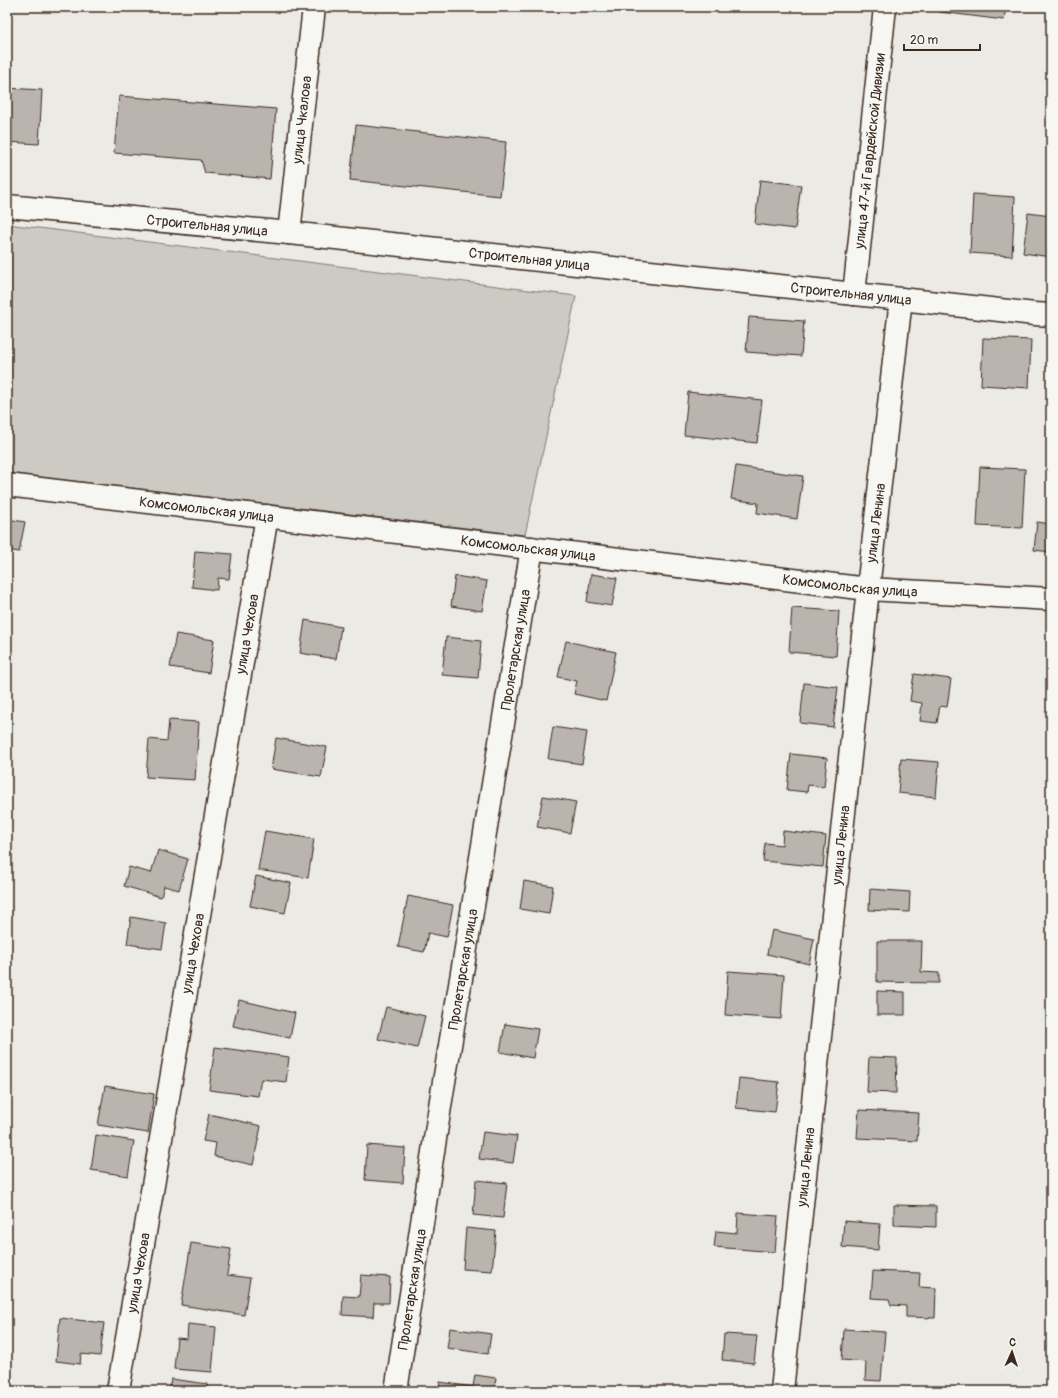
<svg xmlns="http://www.w3.org/2000/svg" width="1058" height="1398" viewBox="0 0 1058 1398" font-family="Pangolin,sans-serif">
	<style>
		.green { fill: #cdcac4; stroke: #847a71 }
		.building { fill: #bab4ae; stroke: #3b2a1e }
		.lines { fill: none; stroke-linecap: round; stroke-linejoin: round }
		.minor-casing { stroke: #3b2a1e; stroke-width: 25 }
		.tertiary-casing { stroke: #3b2a1e; stroke-width: 25 }
		.minor { stroke: #f6f6f2; stroke-width: 22 }
		.tertiary { stroke: #f6f6f2; stroke-width: 22 }
		.labels { text-anchor: middle; dominant-baseline: central; stroke-width: 3.5; stroke-linejoin: round; paint-order: stroke }
		.street-label { font-size: 14px; fill: #3b2a1e; stroke: #f6f6f2 }
	</style>
	<rect width="100%" height="100%" fill="#ebeae5"/>
	<filter id="ink" filterUnits="userSpaceOnUse"><feTurbulence type="fractalNoise" baseFrequency=".025" numOctaves="2"/><feDisplacementMap in="SourceGraphic" scale="8" xChannelSelector="R" yChannelSelector="G"/><feConvolveMatrix kernelMatrix="1 2 1 2 8 2 1 2 1" color-interpolation-filters="sRGB"/></filter>
	<g filter="url(#ink)">
		<path class="green" d="M7 224 576 296 525 535 7 473Z"/>
		<g class="building">
			<path d="M941 7H1006L1004 20 940 12Z"/>
			<path d="M1049 7H1051V25H1047Z"/>
			<path d="M7 88 42 90 39 144 7 142Z"/>
			<path d="M119 96 276 109 270 179 205 173 201 160 114 153Z"/>
			<path d="M356 125 506 142 500 196 350 180Z"/>
			<path d="M760 180 801 185 795 229 755 224Z"/>
			<path d="M973 194 1015 197 1012 256 970 253Z"/>
			<path d="M1028 213 1051 216V257L1023 253Z"/>
			<path d="M749 317 804 321 801 356 746 352Z"/>
			<path d="M983 338 1031 340 1029 388 981 385Z"/>
			<path d="M688 392 762 400 757 443 684 435Z"/>
			<path d="M736 466 803 476 797 519 757 513 758 503 731 499Z"/>
			<path d="M980 467 1025 469 1022 528 977 526Z"/>
			<path d="M7 519 25 522 19 552 7 550Z"/>
			<path d="M1037 522 1051 524V552L1034 550Z"/>
			<path d="M195 551 232 554 229 579 218 578 217 590 192 587Z"/>
			<path d="M591 574 617 578 612 606 587 602Z"/>
			<path d="M455 576 487 581 482 611 451 606Z"/>
			<path d="M7 592 12 593 7 621Z"/>
			<path d="M792 608 839 611 836 656 789 652Z"/>
			<path d="M305 620 341 627 336 659 300 653Z"/>
			<path d="M176 634 214 640 209 673 170 667Z"/>
			<path d="M446 637 481 641 478 678 442 675Z"/>
			<path d="M566 641 616 652 606 701 574 694 577 681 558 677Z"/>
			<path d="M914 674 951 679 947 707 940 706 937 723 920 721 922 703 910 701Z"/>
			<path d="M804 683 838 687 833 727 800 723Z"/>
			<path d="M169 720 199 722 195 780 146 777 149 739 167 741Z"/>
			<path d="M553 727 587 732 582 764 548 759Z"/>
			<path d="M276 738 327 747 321 777 271 769Z"/>
			<path d="M791 754 827 758 824 787 808 785 807 792 787 790Z"/>
			<path d="M901 759 939 762 936 797 898 793Z"/>
			<path d="M543 796 576 802 570 833 537 827Z"/>
			<path d="M265 831 314 839 308 878 258 870Z"/>
			<path d="M783 831 826 836 823 867 763 861 765 843 782 845Z"/>
			<path d="M158 850 188 859 179 890 164 886 161 897 124 886 129 867 151 873Z"/>
			<path d="M256 876 291 883 285 913 250 906Z"/>
			<path d="M524 881 553 886 549 914 520 909Z"/>
			<path d="M870 889 910 892 909 912 869 910Z"/>
			<path d="M408 896 453 905 447 937 428 933 424 952 398 947Z"/>
			<path d="M131 917 166 923 162 949 127 944Z"/>
			<path d="M772 930 814 939 809 964 767 954Z"/>
			<path d="M877 941H922L921 972 939 973V983L877 982Z"/>
			<path d="M728 971 784 975 781 1019 725 1015Z"/>
			<path d="M877 991 905 992V1015H877Z"/>
			<path d="M239 1000 295 1013 290 1038 233 1026Z"/>
			<path d="M386 1007 425 1016 417 1048 378 1039Z"/>
			<path d="M505 1024 538 1029 533 1058 500 1052Z"/>
			<path d="M215 1047 289 1057 286 1082 261 1079 258 1096 209 1090Z"/>
			<path d="M869 1057 897 1058 896 1093 867 1092Z"/>
			<path d="M739 1078 779 1082 775 1112 736 1108Z"/>
			<path d="M105 1086 154 1094 148 1133 98 1125Z"/>
			<path d="M859 1110 919 1113 917 1141 857 1138Z"/>
			<path d="M209 1114 261 1126 253 1165 214 1156 216 1143 203 1141Z"/>
			<path d="M483 1132 517 1136 513 1163 479 1159Z"/>
			<path d="M96 1135 134 1141 128 1176 91 1170Z"/>
			<path d="M367 1145 405 1148 403 1183 365 1180Z"/>
			<path d="M476 1180 507 1183 503 1218 473 1215Z"/>
			<path d="M894 1205 936 1206V1227L894 1225Z"/>
			<path d="M738 1213 778 1216 775 1252 714 1247 716 1231 737 1233Z"/>
			<path d="M844 1221 880 1224 878 1250 842 1247Z"/>
			<path d="M466 1228 496 1231 492 1271 463 1269Z"/>
			<path d="M191 1243 231 1249 227 1275 250 1278 244 1315 181 1305Z"/>
			<path d="M873 1271 920 1273 919 1287 936 1288 935 1318 906 1317V1306L891 1305 889 1299 871 1298Z"/>
			<path d="M361 1275 390 1277 389 1303H374L373 1317 342 1315 343 1296 359 1297Z"/>
			<path d="M60 1318 104 1323 100 1356 81 1354 80 1364 56 1361Z"/>
			<path d="M188 1324 216 1327 212 1372 174 1369 177 1338 187 1339Z"/>
			<path d="M450 1328 491 1334 488 1354 447 1348Z"/>
			<path d="M844 1329 885 1332 881 1381 865 1380 866 1362 842 1360Z"/>
			<path d="M724 1334 757 1336 754 1363 722 1360Z"/>
			<path d="M475 1375 496 1378 494 1391H439L440 1382 473 1387Z"/>
			<path d="M171 1379 208 1384 207 1391H169Z"/>
		</g>
		<g class="lines">
			<g class="minor-casing">
				<g id="minor">
					<path id="s1" d="M289 233 314 7"/>
					<path d="M901 299 1035 314 1051 315"/>
					<path id="s2" d="M7 485 868 589 1051 599"/>
					<path id="s3" d="M118 1391 267 516"/>
					<path id="s4" d="M396 1391 441 1100 532 548"/>
				</g>
			</g>
			<g class="tertiary-casing">
				<g id="tertiary">
					<path id="s5" d="M7 206 289 233 901 299 868 589 782 1391"/>
					<path id="s6" d="M854 294 885 7"/>
				</g>
			</g>
			<use href="#minor" class="minor"/>
			<use href="#tertiary" class="tertiary"/>
		</g>
	</g>
	<g class="labels">
		<g class="street-label">
			<text stroke="none"><textPath href="#s1" startOffset="114">улица Чкалова</textPath></text>
			<text stroke="none"><textPath href="#s6" startOffset="144">улица 47-й Гвардейской Дивизии</textPath></text>
			<text stroke="none"><textPath href="#s5" startOffset="201">Строительная улица</textPath></text>
			<text stroke="none"><textPath href="#s5" startOffset="525">Строительная улица</textPath></text>
			<text transform="translate(851 294) rotate(6)">Строительная улица</text>
			<text stroke="none"><textPath href="#s2" startOffset="201">Комсомольская улица</textPath></text>
			<text transform="translate(876 523) rotate(-83)">улица Ленина</text>
			<text stroke="none"><textPath href="#s2" startOffset="525">Комсомольская улица</textPath></text>
			<text stroke="none"><textPath href="#s2" startOffset="849">Комсомольская улица</textPath></text>
			<text stroke="none"><textPath href="#s3" startOffset="768">улица Чехова</textPath></text>
			<text stroke="none"><textPath href="#s4" startOffset="751">Пролетарская улица</textPath></text>
			<text transform="translate(841 845) rotate(-84)">улица Ленина</text>
			<text stroke="none"><textPath href="#s3" startOffset="444">улица Чехова</textPath></text>
			<text stroke="none"><textPath href="#s4" startOffset="427">Пролетарская улица</textPath></text>
			<text transform="translate(806 1167) rotate(-84)">улица Ленина</text>
			<text stroke="none"><textPath href="#s3" startOffset="120">улица Чехова</textPath></text>
			<text stroke="none"><textPath href="#s4" startOffset="103">Пролетарская улица</textPath></text>
		</g>
	</g>
	<rect width="1058" height="1398" fill="none" stroke="#f6f6f2" stroke-width="24"/>
	<rect x="12" y="12" width="1034" height="1374" fill="none" stroke="#3b2a1e" stroke-width="1.5" filter="url(#ink)"/>
	<g transform="translate(1012 1352) rotate(3)" stroke="#f6f6f2" stroke-width="3" paint-order="stroke">
	<path d="M0-3L7 15L0 10L-7 15Z" fill="#3b2a1e"/>
	<text y="-6" font-size="11" font-weight="bold" text-anchor="middle" fill="#3b2a1e">С</text>
	</g>
	<path d="M904 44v6h76v-6" fill="none" stroke="#3b2a1e" stroke-width="2"/>
	<text x="910" y="44" font-size="12" fill="#3b2a1e" stroke="#f6f6f2" stroke-width="3" paint-order="stroke">20 m</text>
</svg>
